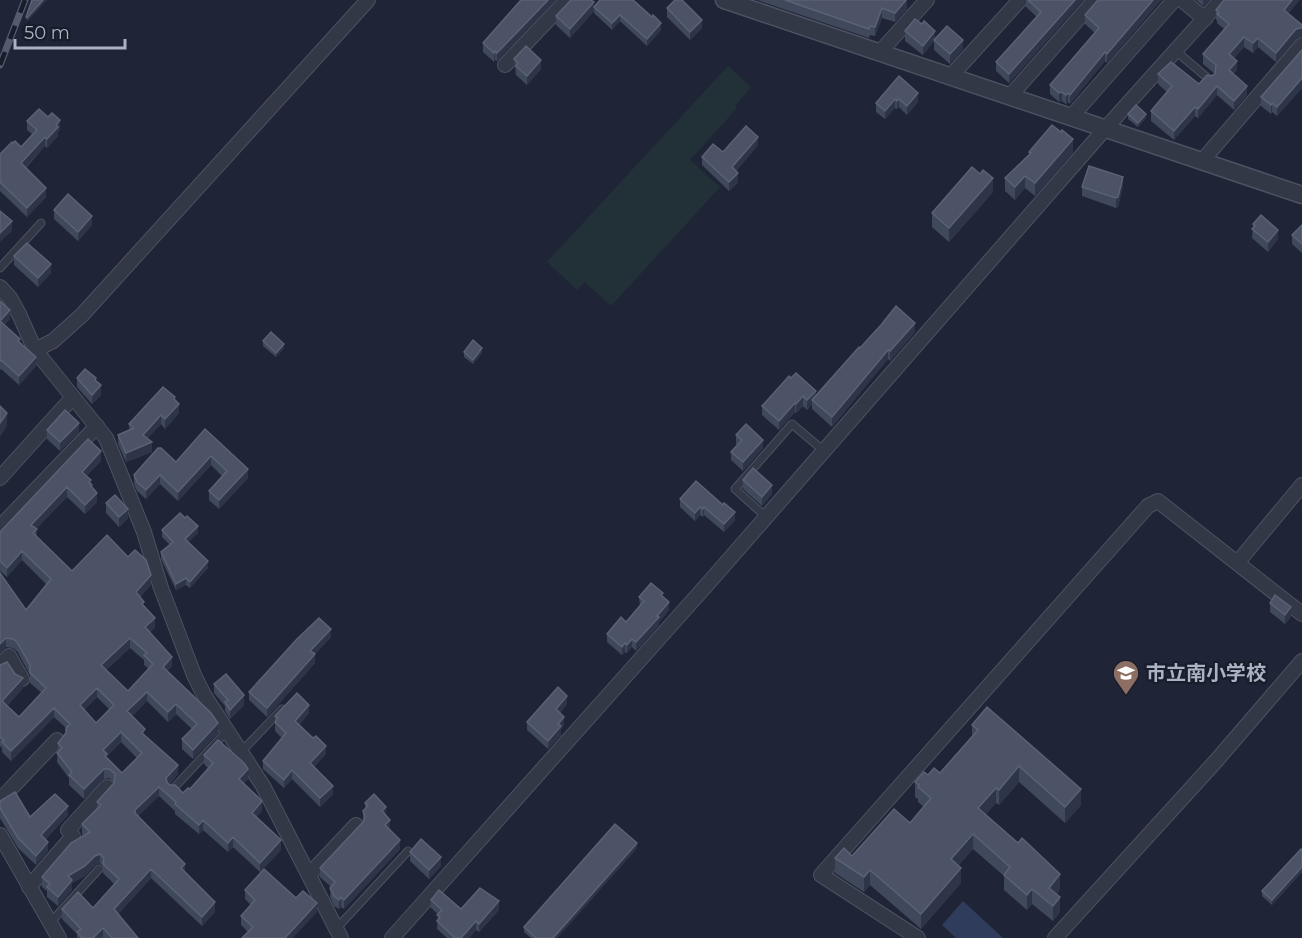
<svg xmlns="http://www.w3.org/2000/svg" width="1302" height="938" viewBox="0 0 1302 938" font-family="Montserrat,'Noto Sans JP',sans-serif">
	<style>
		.green { fill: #213137 }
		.water { fill: #303c5c }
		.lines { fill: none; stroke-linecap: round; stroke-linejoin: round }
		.service-casing { stroke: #4d5262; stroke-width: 9 }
		.minor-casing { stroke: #4d5262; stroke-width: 16 }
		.tertiary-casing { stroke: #4d5262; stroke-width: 19 }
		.service { stroke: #333847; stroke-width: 7 }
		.minor { stroke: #333847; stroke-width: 14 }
		.tertiary { stroke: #333847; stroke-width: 16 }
		.rail-casing { stroke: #545b6e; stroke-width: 7 }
		.rail { stroke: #181d2b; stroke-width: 4.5; stroke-dasharray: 14; stroke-linecap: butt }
		.wall { fill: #40485c; fill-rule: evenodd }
		.shaded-wall { fill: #2e3548 }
		.building { fill: #4c5367; stroke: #5b6276; stroke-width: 1.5; fill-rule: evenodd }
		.labels { text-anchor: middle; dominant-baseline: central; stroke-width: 4.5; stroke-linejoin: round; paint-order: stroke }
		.poi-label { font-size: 20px; font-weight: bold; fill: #acb2c4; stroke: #181d2b; text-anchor: start }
	</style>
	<rect width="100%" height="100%" fill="#1f2536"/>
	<path class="green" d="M728 66 751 87 735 106 737 108 690 160 720 187 611 306 585 282 577 290 547 262Z"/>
	<path class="water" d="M963 901 1003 938H956L942 925Z"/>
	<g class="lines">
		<g class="service-casing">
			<g id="service">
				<path d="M1177 52 1210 80"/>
				<path d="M0 268 41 223"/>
				<path d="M766 517 735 489 792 424 824 451"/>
				<path d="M242 751 282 709"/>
				<path d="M172 790 227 731"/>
				<path d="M50 923 99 869"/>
				<path d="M336 929 408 851"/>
			</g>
		</g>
		<g class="minor-casing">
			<g id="minor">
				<path d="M1182 0 1205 19"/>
				<path d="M880 52 927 0"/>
				<path d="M505 65 567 0"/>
				<path d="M950 77 1020 0"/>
				<path d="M1010 96 1095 0"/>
				<path d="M1071 117 1174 0"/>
				<path d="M1202 161 1302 45"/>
				<path d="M0 287 10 298 19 314 35 350 106 438 144 532 161 588 194 675 204 695 263 786 341 938"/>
				<path d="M35 350 53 341 82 315 368 0"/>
				<path d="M0 478 73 397"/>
				<path d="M0 527 97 426"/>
				<path d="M1238 562 1302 485"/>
				<path d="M0 666 9 656 22 679"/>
				<path d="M0 800 57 740"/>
				<path d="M0 835 59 938"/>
				<path d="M309 875 356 825"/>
				<path d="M29 887 73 836 68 830 107 787"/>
				<path d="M392 938 712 579 1105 129 1221 0"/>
				<path d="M918 938 821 875 1148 506 1158 501 1302 614"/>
				<path d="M1055 938 1216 761 1302 661"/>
			</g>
		</g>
		<g class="tertiary-casing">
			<path id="tertiary" d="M724 0 1302 195"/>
		</g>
		<use href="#service" class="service"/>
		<use href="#minor" class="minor"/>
		<use href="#tertiary" class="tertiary"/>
		<g class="rail-casing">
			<path id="rail" d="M0 65 25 0"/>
		</g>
		<use href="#rail" class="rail"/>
	</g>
	<g class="wall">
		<path d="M521 0 497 61 495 60 494 62 483 52V43Z"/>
		<path d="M600 0 661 30 647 46 620 21 612 30 594 13V11L570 38 556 25V16L594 7Z"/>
		<path d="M757 0H907V9L895 22 882 18 875 36 870 35 869 38Z"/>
		<path d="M1026 0H1083L1009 83 996 71V62L1037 17 1026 7Z"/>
		<path d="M1098 0H1161L1107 63 1105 61 1070 104 1068 102 1066 104 1062 101 1059 102 1050 94V85L1095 33 1085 24V15Z"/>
		<path d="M1196 0H1209L1203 6Z"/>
		<path d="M667 8 702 28 690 40 667 17Z"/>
		<path d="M1216 10 1288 14 1296 39 1276 62 1258 47 1253 53 1244 47 1234 58 1237 70 1233 74 1247 95 1234 110 1217 95 1198 118 1195 116 1174 140 1151 121V111L1167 92 1158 84V74L1199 84 1215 74 1203 64V54L1224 29 1217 23V21L1216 19Z"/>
		<path d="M905 31 935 39 963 49 950 64 934 50V41L923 55 905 41Z"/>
		<path d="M1302 50V88L1277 116 1272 112 1271 114 1261 106V97Z"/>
		<path d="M514 59 541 69 527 85 516 75Z"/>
		<path d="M918 93V102L907 115 899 107 897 109 895 108 885 119 876 112V103Z"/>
		<path d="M1128 114 1146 118 1138 127 1128 119Z"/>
		<path d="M27 121 60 129 58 132V136L47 148 45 146 26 168 46 197 27 217 0 191V154L13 143 21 147 32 134 27 130Z"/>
		<path d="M758 145 736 171 738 182 729 191 702 165V157Z"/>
		<path d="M1029 152H1073L1035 196 1025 188 1015 200 1005 191V178L1029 154Z"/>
		<path d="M1123 186 1118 207 1116 208 1082 196V187Z"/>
		<path d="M993 192 949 242 932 227V213Z"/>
		<path d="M54 210 92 225 78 241 54 219Z"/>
		<path d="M1253 224 1278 239 1268 252 1252 238Z"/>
		<path d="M1302 225V253L1292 244V235Z"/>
		<path d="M14 256 51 273 38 287 14 265Z"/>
		<path d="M0 301 10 319 4 325 20 343 36 366 19 385 1 369 0 370Z"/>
		<path d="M915 332 890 361 888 359 832 427 812 409V404L807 410 803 406 796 413 795 412 779 430 762 415V406L791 378 816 395 860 348Z"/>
		<path d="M263 341 284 348 276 357 263 346Z"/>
		<path d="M464 352 482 353 473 364 464 357Z"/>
		<path d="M77 378 96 381 101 395 92 404 77 387Z"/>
		<path d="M175 400 179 413 165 429 161 424 147 439 152 452 126 462 118 444V435L129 430V424Z"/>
		<path d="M205 429 248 478 219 509 209 500V491L222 476 211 465 178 501 160 484 146 499 137 491 134 484V475L176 462Z"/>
		<path d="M47 430 79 432 60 451 47 439Z"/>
		<path d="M736 435 763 448 743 471 731 460V452L737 445 736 444Z"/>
		<path d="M101 461 86 476 91 483 97 502 85 514 67 497 36 529 37 537 72 571 151 585 140 597 155 628 150 632 172 666 167 671 218 733 193 759 182 749V739L192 729 176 714 168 722 147 701 132 716 145 736 178 774 169 785 183 793 190 789 209 769 204 764V755L248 779 244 783 262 811 256 817 281 850 260 872 233 847 228 852 203 830 199 834 175 814V811L159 796 138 816 185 872 215 912 202 926 151 878 118 914 138 938H77V934L62 919V909L93 908 115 885 103 873V866L100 863 95 865 85 876 72 883V890L58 906 47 897V891L42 887V877L84 836 82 834V824L97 809V802L114 783 109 778 104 779 84 799 69 785V778L57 762 58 743 66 733V728L54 717 11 761 2 752V748L0 746V665L15 674 23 688 7 706 19 717 42 693 30 683V675L17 651 13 648 6 647 0 573 26 610 47 585 22 560 7 577 0 571V532ZM130 648 144 660V665L149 669 128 691 106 670ZM97 697 109 709 96 723 84 710ZM121 742 137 758 122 773 107 758V756Z"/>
		<path d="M743 480 772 494 762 506 743 489Z"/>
		<path d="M696 481 735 520 724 532 704 515 703 517 700 515 695 521 680 507V499Z"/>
		<path d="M106 503 128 518 119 527 106 513Z"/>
		<path d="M162 530 198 533 188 542 208 568 190 588 186 585 176 590 161 559V552L170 545 162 537Z"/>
		<path d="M639 597H663L669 610 659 622V625L636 651 632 647 627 653 625 652 622 655 607 642V634L626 622 640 606Z"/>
		<path d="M1270 603 1291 617 1285 624 1270 612Z"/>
		<path d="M331 637 315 654V663L267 717 249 700V692Z"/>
		<path d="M214 684 244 705 230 719 225 711V706L214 693Z"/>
		<path d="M567 704 560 713 564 725 561 729V735L548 749 527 730V722Z"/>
		<path d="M309 713 299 725 326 754 314 767 333 794 320 807 292 779 284 788 263 769V761L282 738 275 731V716Z"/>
		<path d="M972 725 1081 805 1065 823 1019 782 999 805 996 803 985 815 1060 889 1057 894 1060 912 1053 921 1032 904 1027 910 1004 890V876L973 849 958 866 961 883 921 929 870 885 864 892 835 873V858L852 856 910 823 924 807 918 802V799L915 797V782L928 775 940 773 972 737Z"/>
		<path d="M0 801 30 817 68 815 46 839 48 851 36 865 18 848 0 818Z"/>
		<path d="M365 803 386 816 390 829 400 849 344 909 341 907 339 909 334 906 330 897 331 887 320 877V868L363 822V811L365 809Z"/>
		<path d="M637 848 557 938H531L524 932V927Z"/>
		<path d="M1302 850V872L1272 905 1262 896V891Z"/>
		<path d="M410 852 441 866 429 879 410 861Z"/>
		<path d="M245 890 296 898 317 912 248 932 241 925V916L251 905 245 899Z"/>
		<path d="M431 900 461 909 499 910 479 932 476 930 469 938H447L437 929 438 914 431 908Z"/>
	</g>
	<g class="shaded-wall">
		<path d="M43 0H47L27 22V18Z"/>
		<path d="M548 0H556L497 61V53Z"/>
		<path d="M907 0V9L895 22V13Z"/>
		<path d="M1075 0H1083L1009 83V74Z"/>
		<path d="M1153 0H1161L1107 63V54Z"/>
		<path d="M1203 0H1209L1203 6Z"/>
		<path d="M1292 0H1300L1284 19V10Z"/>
		<path d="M594 2V11L570 38V29Z"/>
		<path d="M882 8V18L875 36V27Z"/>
		<path d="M620 15V21L612 30V23Z"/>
		<path d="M702 20V28L690 40V32Z"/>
		<path d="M661 23V30L647 46V39Z"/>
		<path d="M1302 28V37L1296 39 1276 62V53L1296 29Z"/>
		<path d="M935 31V40L923 55V46Z"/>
		<path d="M1244 37V47L1229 63V54Z"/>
		<path d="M1258 38V47L1253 53V43Z"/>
		<path d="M963 40V49L950 64V54Z"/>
		<path d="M495 51V60L494 62V53Z"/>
		<path d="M1105 52V61L1070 104V95Z"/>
		<path d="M541 60V69L527 85V76Z"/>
		<path d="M1237 61V70L1229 80V70Z"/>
		<path d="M1302 78V88L1277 116V107Z"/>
		<path d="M1217 86V95L1198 118V109Z"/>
		<path d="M1247 86V95L1234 110V101Z"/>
		<path d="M1062 92V101L1059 102V93Z"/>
		<path d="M918 93V102L907 115V106Z"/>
		<path d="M1068 93V102L1066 104V95Z"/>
		<path d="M895 99V108L885 119V111Z"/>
		<path d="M899 99V107L897 109V101Z"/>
		<path d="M1272 103V112L1271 114V105Z"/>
		<path d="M1195 107V116L1174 140V131Z"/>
		<path d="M1146 114V118L1138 127V123Z"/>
		<path d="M60 120V129L58 132V136L47 148V139Z"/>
		<path d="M45 137V146L21 172V163Z"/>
		<path d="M758 137V145L732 175V167Z"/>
		<path d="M1073 139V152L1035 196V183Z"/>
		<path d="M738 173V182L729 191V182Z"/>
		<path d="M1025 176V188L1015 200V187Z"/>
		<path d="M1123 177V186L1118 207 1116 208V198Z"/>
		<path d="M993 178V192L949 242V228Z"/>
		<path d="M46 188V197L27 217V208Z"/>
		<path d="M92 216V225L78 241V232Z"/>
		<path d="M12 221V231L0 242V233Z"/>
		<path d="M1278 230V239L1268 252V242Z"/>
		<path d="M51 264V273L38 287V278Z"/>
		<path d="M10 310V319L0 330V321Z"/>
		<path d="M915 323V332L890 361V351Z"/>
		<path d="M284 344V348L276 357V353Z"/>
		<path d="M482 348V353L473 364V360Z"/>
		<path d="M888 350V359L832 427V417Z"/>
		<path d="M36 357V366L19 385V376Z"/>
		<path d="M101 385V395L92 404V395Z"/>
		<path d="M816 391V400H812V404L807 410V400Z"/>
		<path d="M803 396V406L796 413V404Z"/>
		<path d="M795 403V412L779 430V421Z"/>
		<path d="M179 404V413L165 429V419Z"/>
		<path d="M7 413V426L0 437V423Z"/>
		<path d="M161 415V424L143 444V435Z"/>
		<path d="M79 423V432L60 451V442Z"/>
		<path d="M763 440V448L743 471V462Z"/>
		<path d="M152 442V452L126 462V453Z"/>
		<path d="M101 451V461L82 481V472Z"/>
		<path d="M211 456V465L178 501V492Z"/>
		<path d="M248 469V478L219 509V500Z"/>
		<path d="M160 475V484L146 499V490Z"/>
		<path d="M772 485V494L762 506V497Z"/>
		<path d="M67 487V497L31 534V525Z"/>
		<path d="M97 493V502L85 514V505Z"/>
		<path d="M700 507V515L695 521V513Z"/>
		<path d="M704 507V515L703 517V509Z"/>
		<path d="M128 509V518L119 527V517Z"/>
		<path d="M735 512V520L724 532V524Z"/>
		<path d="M198 526V533L185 546V539Z"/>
		<path d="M22 551V560L7 577V568Z"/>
		<path d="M208 561V568L190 588V582Z"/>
		<path d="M151 575V585L136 602V592Z"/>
		<path d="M186 578V585L176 590V584Z"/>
		<path d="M669 602V610L659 622V625L636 651V642Z"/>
		<path d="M1291 607V617L1285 624V615Z"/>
		<path d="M155 618V628L145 637V627Z"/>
		<path d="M331 629V637L315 654V663L267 717V708L310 651Z"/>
		<path d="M6 638V647L0 654V644Z"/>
		<path d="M130 638V648L101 674V665Z"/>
		<path d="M632 639V647L627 653V645Z"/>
		<path d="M625 643V652L622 655V647Z"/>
		<path d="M172 657V666L163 676V667Z"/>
		<path d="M23 678V688L2 711V701Z"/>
		<path d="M97 688V697L80 715V705Z"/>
		<path d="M147 692V701L127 721V711Z"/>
		<path d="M244 695V705L230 719V710Z"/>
		<path d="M567 696V704L556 718V709Z"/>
		<path d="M176 704V714L168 722V712Z"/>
		<path d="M309 705V713L295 729V721Z"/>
		<path d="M54 708V717L11 761V751Z"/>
		<path d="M564 717V725L561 729V735L548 749V741L558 724Z"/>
		<path d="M218 723V733L193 759V750Z"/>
		<path d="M121 732V742L107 756V763L103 750Z"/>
		<path d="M326 746V754L310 772V763Z"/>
		<path d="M178 765V774L166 787V778Z"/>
		<path d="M1019 766V782L999 805V790Z"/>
		<path d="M104 769V779L84 799V789Z"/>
		<path d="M248 769V779L239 788V779Z"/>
		<path d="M292 770V779L284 788V780Z"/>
		<path d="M333 786V794L320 807V798Z"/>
		<path d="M159 787V796L135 819V810Z"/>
		<path d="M996 788V803L978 823V808Z"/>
		<path d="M1081 789V805L1065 823V807Z"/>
		<path d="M262 801V811L252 822V813Z"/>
		<path d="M68 806V815L41 844V835Z"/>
		<path d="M386 807V816L382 811Z"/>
		<path d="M203 820V830L199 834V825Z"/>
		<path d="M390 820V829L385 834V825Z"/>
		<path d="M973 834V849L951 874V859Z"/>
		<path d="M233 837V847L228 852V843Z"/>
		<path d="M281 840V850L260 872V863Z"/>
		<path d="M400 840V849L344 909V900Z"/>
		<path d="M48 842V851L36 865V856Z"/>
		<path d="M637 843V848L557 938H553Z"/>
		<path d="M100 854V863L95 865 85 876 72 883V890L58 906V897L68 876 95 856Z"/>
		<path d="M441 857V866L429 879V870Z"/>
		<path d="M185 864V874L181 868Z"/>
		<path d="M1302 867V872L1272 905V900Z"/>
		<path d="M961 868V883L921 929V914Z"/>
		<path d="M151 869V878L114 919V909Z"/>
		<path d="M870 870V885L864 892V877Z"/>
		<path d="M1060 874V889L1049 903V888Z"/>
		<path d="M1032 889V904L1027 910V895Z"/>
		<path d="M341 897V907L339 909V900Z"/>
		<path d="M1060 897V912L1053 921V906Z"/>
		<path d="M499 901V910L479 932V924Z"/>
		<path d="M215 902V912L202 926V917Z"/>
		<path d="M317 903V912L293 938H285Z"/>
		<path d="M476 921V930L469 938H461Z"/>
		<path d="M103 928V937L93 938Z"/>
	</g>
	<g class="building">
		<path d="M32 0H43L27 18 26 17Z"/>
		<path d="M521 0H548L497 53 495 51 494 53 483 43Z"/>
		<path d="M571 0H591L594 2 570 29 556 16Z"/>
		<path d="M600 0H633L652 17 653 15 661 23 647 39 620 15 612 23 594 7Z"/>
		<path d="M675 0H682L702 20 690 32 667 8Z"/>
		<path d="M785 0H906L895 13 882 8 875 27 870 26 869 29Z"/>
		<path d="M1028 0H1075L1009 74 996 62 1041 12Z"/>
		<path d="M1098 0H1153L1107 54 1105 52 1070 95 1068 93 1066 95 1062 92 1059 93 1050 85 1099 28 1085 15Z"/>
		<path d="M1224 0H1292L1284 10 1302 25V28L1296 29 1276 53 1258 38 1253 43 1244 37 1229 54 1237 61 1229 70 1247 86 1234 101 1217 86 1198 109 1195 107 1174 131 1151 111 1172 86 1158 74 1171 62 1199 84 1207 75 1211 76 1215 74 1216 65 1203 54 1229 24 1217 14 1219 13 1216 10Z"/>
		<path d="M915 19 922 24 924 21 935 31 923 46 905 31Z"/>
		<path d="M947 26 963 40 950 54 934 40Z"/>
		<path d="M526 46 541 60 527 76 516 66 518 63 514 59Z"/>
		<path d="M1302 50V78L1277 107 1272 103 1271 105 1261 97Z"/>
		<path d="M899 76 918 93 907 106 899 99 897 101 895 99 885 111 876 103Z"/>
		<path d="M1136 105 1146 114 1138 123 1128 114Z"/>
		<path d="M39 109 48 117 52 113 60 120 56 125 58 127 47 139 45 137 21 163 46 188 27 208 0 182V154L12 142 13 143 15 141 21 147 37 130 27 121Z"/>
		<path d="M1052 125 1061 132 1062 130 1073 139 1035 183 1025 176 1015 187 1005 178 1031 153 1029 152Z"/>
		<path d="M746 126 758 137 732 167 738 173 729 182 702 157 713 144 723 152Z"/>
		<path d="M1089 166 1123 177 1118 197 1116 198 1082 187Z"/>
		<path d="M972 167 980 174 983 170 993 178 949 228 932 213Z"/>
		<path d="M68 194 92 216 78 232 54 210Z"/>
		<path d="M0 211 12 221 0 233Z"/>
		<path d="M1261 215 1278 230 1268 242 1252 229 1255 226 1253 224Z"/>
		<path d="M1302 225V244L1292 235Z"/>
		<path d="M27 243 51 264 38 278 14 256Z"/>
		<path d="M0 301 10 310 0 321 20 339 18 341 36 357 19 376 1 360 0 361Z"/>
		<path d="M896 306 915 323 890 351 888 350 832 417 812 400 859 347 860 348 881 325Z"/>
		<path d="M271 332 284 344 276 353 263 341Z"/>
		<path d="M473 340 482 348 473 360 464 352Z"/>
		<path d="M85 369 96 378 95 380 101 385 92 395 77 378Z"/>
		<path d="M796 373 816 391 807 400 803 396 796 404 795 403 779 421 762 406 789 376 791 378Z"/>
		<path d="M163 387 175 397 174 399 179 404 165 419 161 415 143 435 152 442 126 453 118 435 134 428 129 424Z"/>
		<path d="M0 406 7 413 0 423Z"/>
		<path d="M65 410 79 423 60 442 47 430Z"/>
		<path d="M746 424 763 440 743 462 731 452 742 440 736 435Z"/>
		<path d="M205 429 248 469 219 500 209 491 227 471 211 456 178 492 160 475 146 490 137 482 134 475 158 448H161L176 462Z"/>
		<path d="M88 439 101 451 82 472 91 480 89 482 92 485 91 486 97 493 85 505 67 487 31 525 37 529 33 533 72 571 107 535 128 557 135 550 146 560 151 575 136 592 144 602 142 604 155 618 145 627 172 657 163 667 211 713 218 723 193 750 182 739 197 724 176 704 168 712 147 692 127 711 145 729 142 733 178 765 166 778 167 782 169 785H175L183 793 188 788 190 789 213 763 204 755 218 740 244 763 248 769 239 779 262 801 252 813 281 840 260 863 233 837 228 843 203 820 199 825 175 804 176 802 159 787 135 810V813L185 864 181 868 215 902 202 917 151 869 114 909 138 938H112L103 928 93 938H82L77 932 81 929 62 909 78 892 93 908 119 879 103 864 104 858 100 854 95 856 85 866 68 876 72 880 58 897 47 887 50 884 42 877 71 843 90 832 82 824 101 805 97 802 114 783 115 774 109 769H104L84 789 69 775 72 772 57 753 62 748 58 743 66 733V728L70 724 54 708 11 751 2 742 4 740 0 737V665L7 662 15 674 23 678 2 701 19 717 46 688 30 673V665L17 642 13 639 6 638 0 644V573L26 610 51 579 22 551 7 568 0 561V532ZM130 638 147 653 144 655 153 664 128 691 101 665ZM97 688 114 705 96 723 80 705ZM121 732 142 753 122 773 105 756 107 754 103 750Z"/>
		<path d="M753 468 772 485 762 497 743 480Z"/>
		<path d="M696 481 723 505 724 503 735 512 724 524 704 507 703 509 700 507 695 513 680 499Z"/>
		<path d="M115 495 128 509 119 517 106 503Z"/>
		<path d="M180 513 185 518 187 516 198 526 185 539 208 561 190 582 186 578 176 584 161 552 173 542 162 530Z"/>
		<path d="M651 583 663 593 661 595 669 602 657 616 659 617 636 642 632 639 627 645 625 643 622 647 607 634 621 617 626 622 644 601 639 597Z"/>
		<path d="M1275 595 1291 607 1285 615 1270 603Z"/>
		<path d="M319 618 331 629 310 651 315 654 267 708 249 692 297 639Z"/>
		<path d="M226 674 244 695 230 710 225 702 228 700 214 684Z"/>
		<path d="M558 687 567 696 556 709 564 717 558 724 561 726 548 741 527 722Z"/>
		<path d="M297 693 309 705 295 721 313 738 316 736 326 746 310 763 333 786 320 798 292 770 284 780 263 761 286 733 275 722 278 718 275 716Z"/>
		<path d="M987 707 1081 789 1065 807 1019 766 999 790 996 788 978 808 1018 843 1022 838 1060 874 1049 888 1060 897 1053 906 1032 889 1027 895 1004 875 1010 867 973 834 951 859 961 868 921 914 870 870 864 877 835 858 844 848 852 856 894 809 910 823 931 798 918 787 919 785 915 782 924 772 928 775 934 768 940 773 978 730 972 725Z"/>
		<path d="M15 792 30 817 55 794 68 806 41 835 48 842 36 856 18 838 0 808V801Z"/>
		<path d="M374 794 386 807 382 811 390 820 385 825 400 840 344 900 341 897 339 900 334 896 330 888 335 882 320 868 363 822 365 817 363 811 368 806 365 803Z"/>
		<path d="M615 824 637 843 553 938H536L524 927Z"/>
		<path d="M421 839 441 857 429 870 410 852Z"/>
		<path d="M1301 849 1302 850V867L1272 900 1262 891Z"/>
		<path d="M264 869 296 898 303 891 317 903 285 938H242L253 927 241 916 255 900 245 890Z"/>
		<path d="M480 888 499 901 479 924 476 921 461 938H455L437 921 440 917 437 915 442 910 431 900 439 890 461 909Z"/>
	</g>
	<defs>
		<g id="school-pin" transform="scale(1.35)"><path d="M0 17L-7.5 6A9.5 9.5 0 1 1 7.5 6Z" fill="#8d6e63" stroke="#181d2b"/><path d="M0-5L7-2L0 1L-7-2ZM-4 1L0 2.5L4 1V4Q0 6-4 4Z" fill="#fff"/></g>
	</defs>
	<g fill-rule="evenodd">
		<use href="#school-pin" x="1126" y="673"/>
	</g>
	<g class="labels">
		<g class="poi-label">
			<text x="1146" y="673">市立南小学校</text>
		</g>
	</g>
	<path d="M15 39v9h110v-9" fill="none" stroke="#acb2c4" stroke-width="3"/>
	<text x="24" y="39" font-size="18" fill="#acb2c4" stroke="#181d2b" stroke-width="4.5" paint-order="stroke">50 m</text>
</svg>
